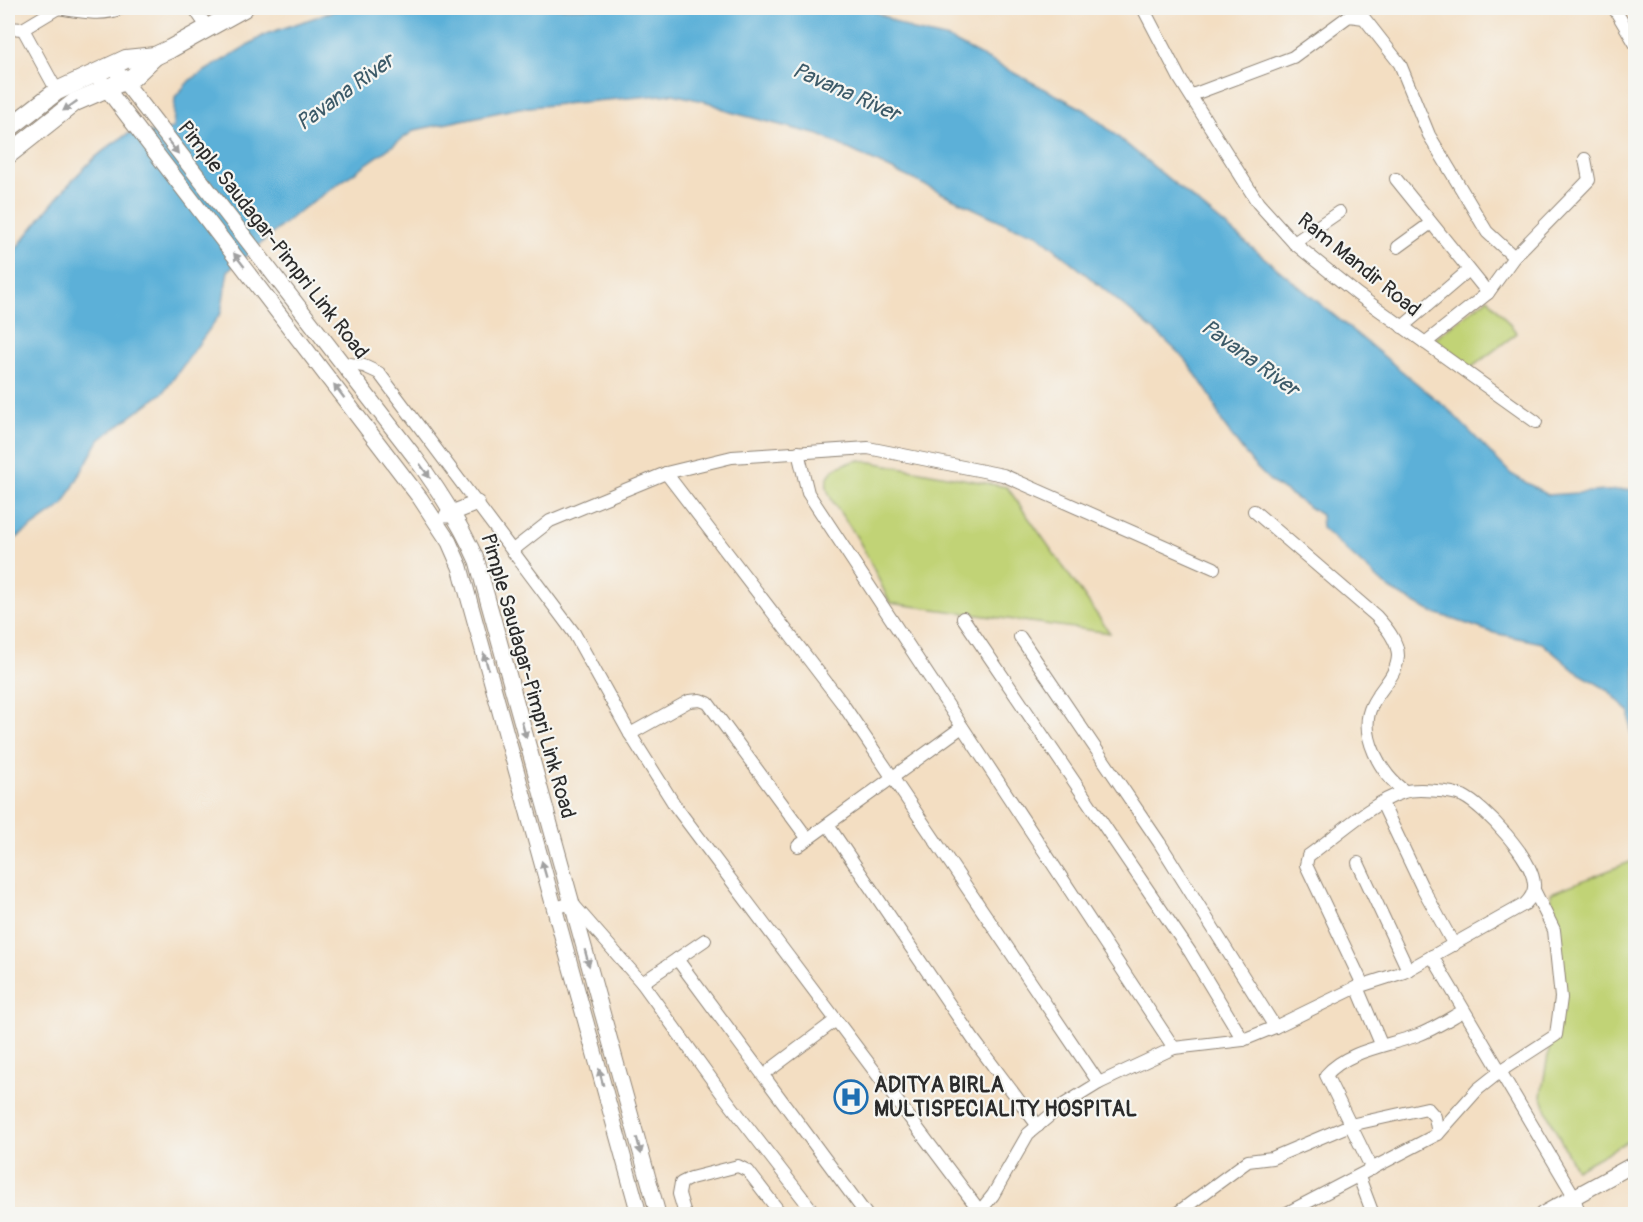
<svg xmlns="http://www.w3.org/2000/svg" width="1643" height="1222" viewBox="0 0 1643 1222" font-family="Pangolin,sans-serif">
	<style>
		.green { fill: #c1d376; stroke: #767f50; stroke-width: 1.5 }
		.water { fill: #5bb0d8; stroke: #436e82; stroke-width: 1.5 }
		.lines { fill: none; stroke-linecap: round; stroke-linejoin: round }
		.minor-casing { stroke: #8f8476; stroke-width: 14 }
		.tertiary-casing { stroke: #8f8476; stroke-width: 17 }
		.secondary-casing { stroke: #8f8476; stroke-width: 20 }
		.minor { stroke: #fff; stroke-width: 12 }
		.tertiary { stroke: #fff; stroke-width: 15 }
		.secondary { stroke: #fff; stroke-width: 18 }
		.oneway { fill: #a0a0a0 }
		.labels { text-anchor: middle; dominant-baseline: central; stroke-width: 4.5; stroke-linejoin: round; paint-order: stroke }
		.street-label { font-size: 21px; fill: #2b2b2b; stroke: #f6f6f2 }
		.poi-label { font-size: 21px; font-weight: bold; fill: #2b2b2b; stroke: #f6f6f2; text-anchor: start }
		.water-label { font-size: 22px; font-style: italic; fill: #3c5a68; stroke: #f6f6f2 }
	</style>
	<rect width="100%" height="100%" fill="#f6f6f2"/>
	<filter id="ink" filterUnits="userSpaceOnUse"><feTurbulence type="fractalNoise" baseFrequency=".0167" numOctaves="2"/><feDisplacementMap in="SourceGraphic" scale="12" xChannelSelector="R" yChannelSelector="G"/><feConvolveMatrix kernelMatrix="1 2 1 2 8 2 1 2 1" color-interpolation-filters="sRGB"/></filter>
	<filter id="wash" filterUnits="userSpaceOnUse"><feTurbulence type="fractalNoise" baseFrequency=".008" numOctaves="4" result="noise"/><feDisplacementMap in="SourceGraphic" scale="24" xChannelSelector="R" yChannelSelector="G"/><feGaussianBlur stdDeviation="1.35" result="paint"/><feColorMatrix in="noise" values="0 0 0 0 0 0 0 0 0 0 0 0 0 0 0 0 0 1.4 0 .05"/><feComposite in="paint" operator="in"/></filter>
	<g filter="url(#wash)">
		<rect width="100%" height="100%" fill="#f3dec2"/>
		<g class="green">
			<path d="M1488 298 1517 333 1468 370 1429 343Z"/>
			<path d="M860 460 1007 487 1110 633 890 603C879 581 869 557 856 536 838 506 798 472 860 460Z"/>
			<path d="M1635 860V1137L1576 1170 1553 1125 1541 1096 1559 991 1551 893Z"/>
		</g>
		<path class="water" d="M343 8H868L914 31 949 39 1085 110 1449 410 1511 474 1548 495 1635 489V739L1631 733 1630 713 1608 690 1575 671 1542 643 1494 633 1429 611 1388 588 1322 528 1321 515 1271 482 1253 464 1223 424 1211 397 1186 360 1164 339 1037 234 1011 226 819 135 730 112 711 103 673 94 519 108 415 130 297 213 228 271 221 313 164 392 99 440 63 505 8 544V258C47 213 84 153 140 128L151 133 173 128 175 97 190 80 266 34Z"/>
	</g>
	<g filter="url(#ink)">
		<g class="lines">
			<g class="minor-casing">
				<g id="minor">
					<path d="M58 8C77 11 104 17 121 8"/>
					<path d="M194 8 208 28"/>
					<path d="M1143 8 1180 79 1258 203 1294 243 1357 294 1536 422"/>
					<path d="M1614 8 1636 45"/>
					<path d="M8 28 23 29 58 8"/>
					<path d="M23 29 57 91"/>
					<path d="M1192 95 1293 57 1349 16 1364 18 1400 64 1429 135 1487 232 1514 257"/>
					<path d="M1396 179 1488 293"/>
					<path d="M1294 243 1339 212"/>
					<path d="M1398 247 1431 223"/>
					<path d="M1402 327 1469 270"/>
					<path d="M1425 343 1488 293 1514 257 1589 180 1585 159"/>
					<path d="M342 363 364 366 379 373 574 633 630 734 676 807 982 1214"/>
					<path d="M798 452 808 493 1174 1048"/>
					<path d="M666 473 842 703 1099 1083"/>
					<path d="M1254 511 1376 616C1386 627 1398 641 1398 656 1397 676 1379 689 1372 705 1358 733 1381 776 1405 791"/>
					<path d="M513 550 550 521 666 473 732 457 868 448 1003 475 1214 568"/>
					<path d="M963 618 1190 952 1243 1040"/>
					<path d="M1020 637 1159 842 1275 1027"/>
					<path d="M630 734 689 701 700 700 708 703 808 839"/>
					<path d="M1382 803 1421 885 1454 945"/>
					<path d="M828 825 973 1039 1038 1126"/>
					<path d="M798 846 962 727"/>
					<path d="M1358 863 1408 970"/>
					<path d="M555 908 572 903 642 983"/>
					<path d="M705 940 642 983 723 1095 815 1214"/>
					<path d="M1432 956 1574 1196 1579 1214"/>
					<path d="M677 959 866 1214"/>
					<path d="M1357 987 1381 1044"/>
					<path d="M771 1069 836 1020"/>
					<path d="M1372 1169 1326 1075C1348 1050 1388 1046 1418 1035 1434 1029 1449 1019 1463 1011"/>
					<path d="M1359 1177 1373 1214"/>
					<path d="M685 1214 679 1194 681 1183 691 1178 738 1166 748 1171 781 1214"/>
					<path d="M972 1214 980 1211 993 1195 1028 1134 1060 1107 1099 1083 1174 1048 1243 1040 1275 1027 1357 987 1404 972 1525 904C1530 899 1535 892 1534 884 1533 859 1485 807 1463 796 1452 791 1415 788 1404 792 1372 802 1336 836 1308 856L1306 865 1363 985"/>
					<path d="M1176 1214 1248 1161 1272 1158 1350 1125 1427 1108 1435 1117 1438 1134"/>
					<path d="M1285 1214 1438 1134 1478 1089 1502 1070 1556 1035 1561 998 1554 930 1534 890"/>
				</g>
			</g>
			<g class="tertiary-casing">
				<g id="tertiary">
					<path d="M117 72 414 456C439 490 460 522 477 561L658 1214"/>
					<path d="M100 80 420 498 449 542 460 567 639 1214"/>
					<path d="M447 515 477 503"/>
					<path d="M1543 1214 1636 1163"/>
				</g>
			</g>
			<g class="secondary-casing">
				<g id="secondary">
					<path d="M8 129 57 91 126 59 155 56 170 49 244 8"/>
					<path d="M8 155 75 102 133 77 155 56"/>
				</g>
			</g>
			<use href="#minor" class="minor"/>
			<use href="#tertiary" class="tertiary"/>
			<use href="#secondary" class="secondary"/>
		</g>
		<defs><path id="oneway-solid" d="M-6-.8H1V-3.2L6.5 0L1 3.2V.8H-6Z" transform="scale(1.5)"/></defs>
		<g class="oneway">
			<use href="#oneway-solid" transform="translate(70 106) rotate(145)"/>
			<use href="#oneway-solid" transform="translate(173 147) rotate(52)"/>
			<use href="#oneway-solid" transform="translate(239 260) rotate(-128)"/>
			<use href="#oneway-solid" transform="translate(339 391) rotate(-127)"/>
			<use href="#oneway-solid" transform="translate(425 471) rotate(54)"/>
			<use href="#oneway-solid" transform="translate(486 661) rotate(-106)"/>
			<use href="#oneway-solid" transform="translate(524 730) rotate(74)"/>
			<use href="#oneway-solid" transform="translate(544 869) rotate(-106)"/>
			<use href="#oneway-solid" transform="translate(587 958) rotate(75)"/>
			<use href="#oneway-solid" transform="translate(601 1077) rotate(-105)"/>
			<use href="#oneway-solid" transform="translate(639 1146) rotate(75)"/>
		</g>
	</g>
	<defs>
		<g id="hospital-ring" transform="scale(1.725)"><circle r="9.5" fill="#f6f6f2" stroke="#1f6fb2" stroke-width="1.5"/><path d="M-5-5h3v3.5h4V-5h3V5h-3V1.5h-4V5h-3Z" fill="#1f6fb2"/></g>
	</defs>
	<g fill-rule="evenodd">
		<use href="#hospital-ring" x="851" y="1097"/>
	</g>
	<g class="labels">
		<g class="street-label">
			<text transform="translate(273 240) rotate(52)">Pimple Saudagar-Pimpri Link Road</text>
			<text transform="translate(1359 265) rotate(39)">Ram Mandir Road</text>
			<text transform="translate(528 676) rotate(74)">Pimple Saudagar-Pimpri Link Road</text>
		</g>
		<g class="poi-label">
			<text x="874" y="1085">ADITYA BIRLA<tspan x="874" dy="24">MULTISPECIALITY HOSPITAL</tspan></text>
		</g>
		<g class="water-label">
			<text transform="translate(345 92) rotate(-36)">Pavana River</text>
			<text transform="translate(846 92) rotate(24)">Pavana River</text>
			<text transform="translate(1250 358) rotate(36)">Pavana River</text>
		</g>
	</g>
	<rect width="1643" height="1222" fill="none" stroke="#f6f6f2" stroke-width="30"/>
</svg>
